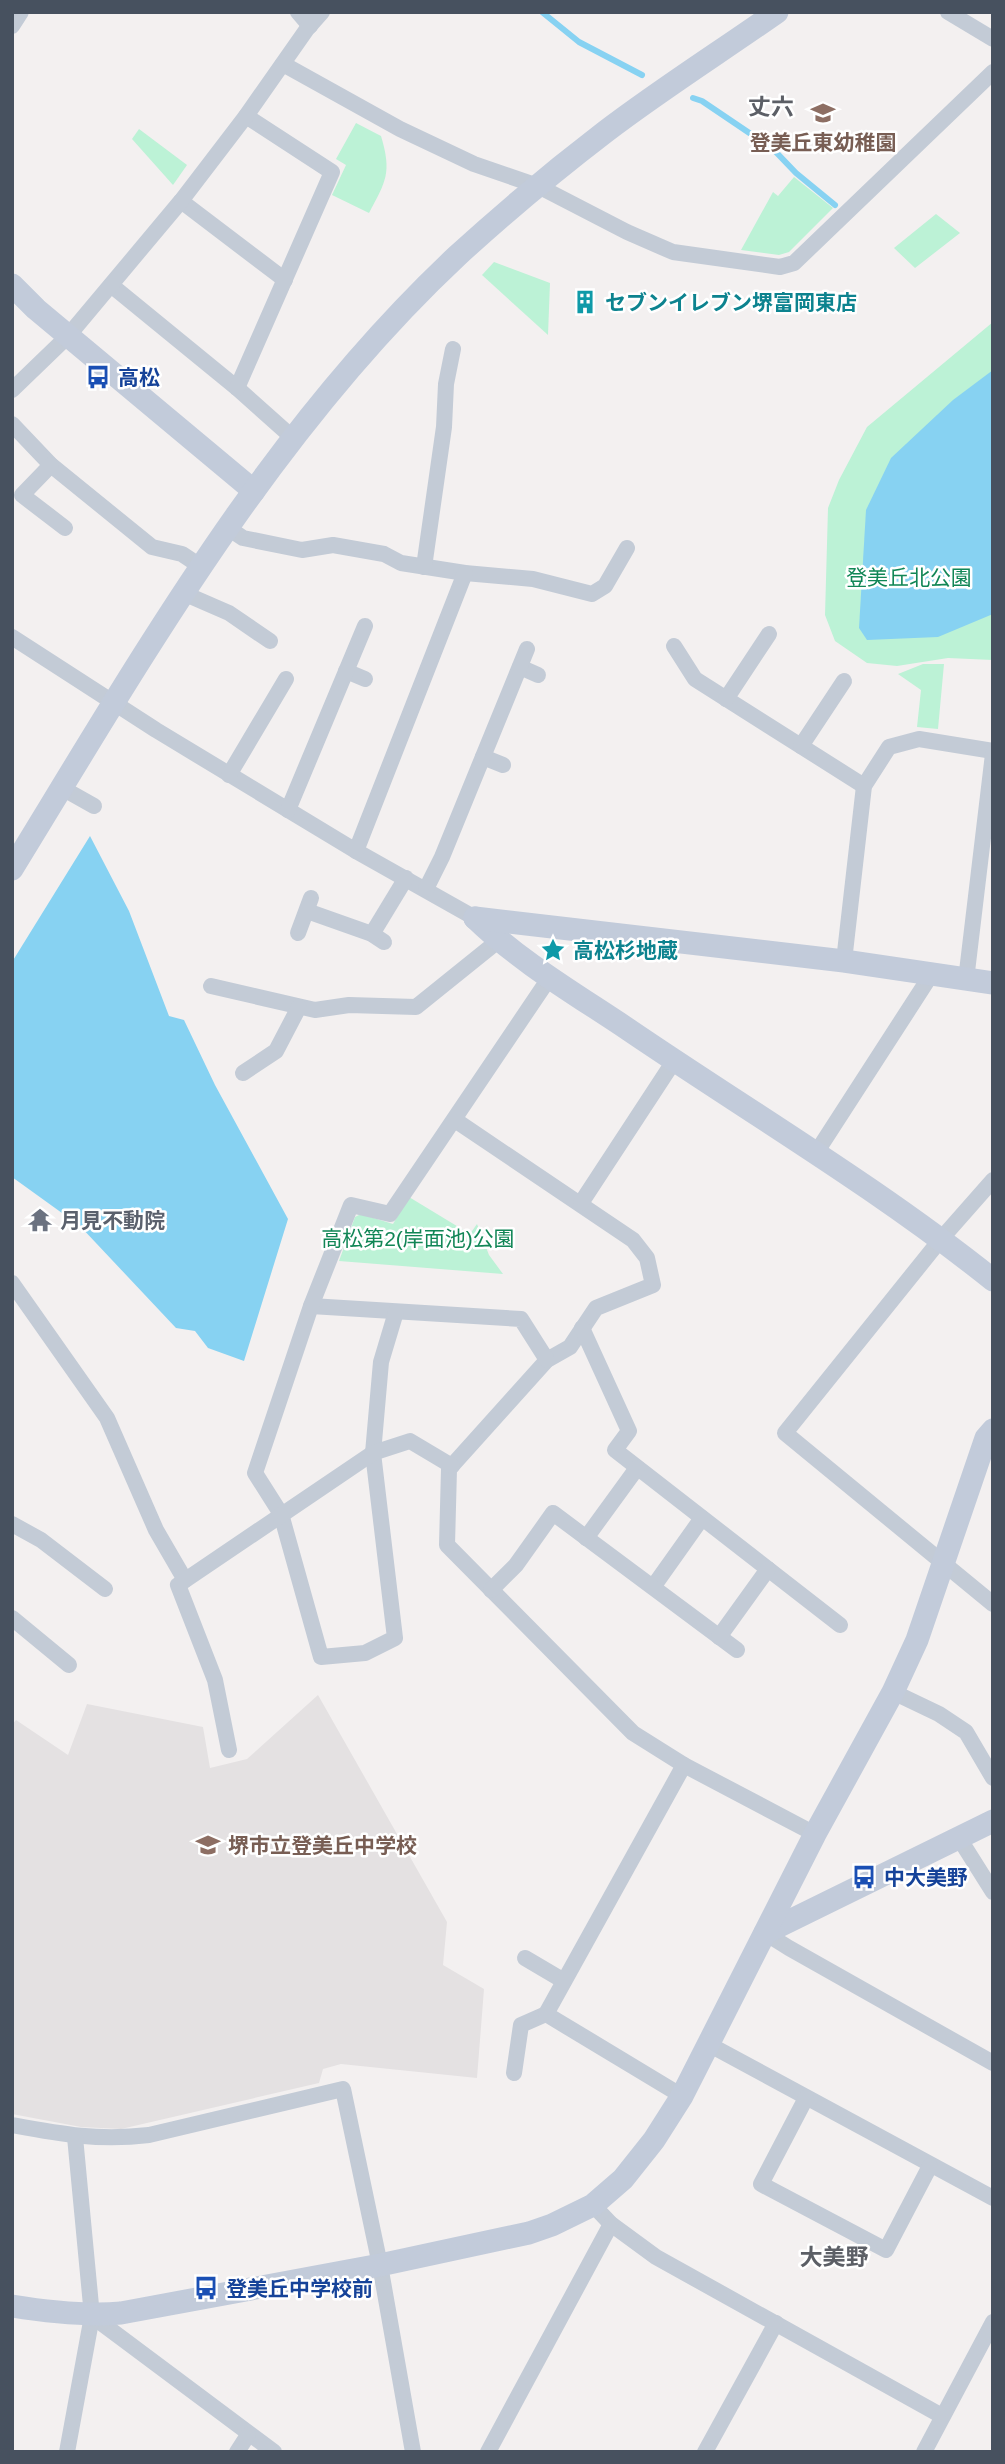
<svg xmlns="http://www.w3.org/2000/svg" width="1005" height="2464" viewBox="0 0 1005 2464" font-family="Arial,'Noto Sans JP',sans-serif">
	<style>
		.education { fill: #e4e1e2 }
		.green { fill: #bcf2d6 }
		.water { fill: #87d2f2 }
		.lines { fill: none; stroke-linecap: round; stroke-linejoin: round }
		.stream { stroke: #87d2f2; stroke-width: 6 }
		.street { stroke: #c3cbd6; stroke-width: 16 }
		.secondary { stroke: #c2cbda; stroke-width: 23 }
		.labels { text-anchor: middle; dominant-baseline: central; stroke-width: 5; stroke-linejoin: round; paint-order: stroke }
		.education-label { font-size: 21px; font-weight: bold; fill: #785e54; stroke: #fff }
		.culture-label { font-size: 21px; font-weight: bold; fill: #0d838f; stroke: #fff; text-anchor: start }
		.transit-label { font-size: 21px; font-weight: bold; fill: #164399; stroke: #fff; text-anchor: start }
		.park-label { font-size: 21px; fill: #118656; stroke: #fff }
		.worship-label { font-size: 21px; font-weight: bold; fill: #5b616d; stroke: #fff; text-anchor: start }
		.neighbourhood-label { font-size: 23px; font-weight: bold; fill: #5c5f66; stroke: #fff }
	</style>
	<rect width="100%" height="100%" fill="#f3f0f0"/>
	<path class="education" d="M318 1695 447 1922 443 1965 484 1989 477 2078 341 2064 323 2069 319 2083 121 2129 81 2127 12 2114V1725L16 1720 68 1755 87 1704 203 1727 210 1768 247 1759Z"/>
	<g class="green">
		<path d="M356 123 381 136C392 173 386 181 369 213L332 195 346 165 336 159Z"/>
		<path d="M139 129 187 165 173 185 132 139Z"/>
		<path d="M794 177 833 208 789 252 779 255 741 250 773 192 778 196Z"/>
		<path d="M936 214 960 233 915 268 894 248Z"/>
		<path d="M494 262 550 283 548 335 482 275Z"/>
		<path d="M993 322V660L948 658 897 666 867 663 835 641 825 615 828 508 839 480 867 427Z"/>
		<path d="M923 664H944L938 729 917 727 921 690 898 674Z"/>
		<path d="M409 1197 470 1234 477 1224 489 1255 503 1274 339 1261 355 1217 361 1214 393 1224Z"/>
	</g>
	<g class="water">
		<path d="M993 370V614L938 637 867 640 859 628 866 510 891 458 953 400Z"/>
		<path d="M90 836 129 911 169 1016 184 1020 215 1085 288 1219 244 1361 208 1348 195 1331 176 1328 80 1226 12 1177V962Z"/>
	</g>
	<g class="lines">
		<g class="stream">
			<path d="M542 12 579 42 642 75"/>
			<path d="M693 98 702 101 773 149 796 173 835 205"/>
		</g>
		<g class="street">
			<path d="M298 12 310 26"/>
			<path d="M948 12 993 39"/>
			<path d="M12 26 21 12"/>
			<path d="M283 64 400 129 474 164 538 186 627 232 673 252 780 267 794 263 993 72"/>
			<path d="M181 201 285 280"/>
			<path d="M111 285 237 388 293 438"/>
			<path d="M237 388 332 172 246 116"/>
			<path d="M12 390 68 336 181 201 246 116 307 29 322 12"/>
			<path d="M12 424 51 465 152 547 182 554 200 566"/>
			<path d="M51 465 22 495 65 528"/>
			<path d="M228 528 243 538 302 550 333 545 384 554 401 563 465 573 533 579 592 594 605 586 627 548"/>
			<path d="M424 567 444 427 446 384 453 349"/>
			<path d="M183 593 229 613 270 641"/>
			<path d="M12 637 156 730 356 851 475 918"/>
			<path d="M674 646 695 679 864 786"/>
			<path d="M520 667 538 675"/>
			<path d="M346 671 365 679"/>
			<path d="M726 699 769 634"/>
			<path d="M801 746 844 681"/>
			<path d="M483 757 503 765"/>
			<path d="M229 775 286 679"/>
			<path d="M62 788 94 806"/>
			<path d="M288 810 365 626"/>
			<path d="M356 851 465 573"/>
			<path d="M426 889 442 857 527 649"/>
			<path d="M307 911 372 934 384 942"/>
			<path d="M298 933 311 898"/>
			<path d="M372 934 406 878"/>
			<path d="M844 961 864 786 889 747 919 739 993 751"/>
			<path d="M966 980 993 754"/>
			<path d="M211 986 315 1010 349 1005 416 1007 498 941"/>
			<path d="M243 1073 276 1051 299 1007"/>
			<path d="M455 1120 633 1240 647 1258 653 1285 596 1308 570 1347 547 1360 449 1469 447 1545 633 1733 684 1765 815 1834"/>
			<path d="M816 1153 931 975"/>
			<path d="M993 1180 941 1239 785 1433 993 1604"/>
			<path d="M581 1203 674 1061"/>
			<path d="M12 1283 107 1418 156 1530 185 1580"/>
			<path d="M311 1306 521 1319 547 1360"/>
			<path d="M396 1312 381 1362 373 1453 395 1638 365 1653 321 1657 281 1514 255 1473 311 1306 351 1205 390 1214 550 977"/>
			<path d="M582 1328 629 1431 615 1450 840 1625"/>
			<path d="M12 1524 41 1540 105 1589"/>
			<path d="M586 1538 637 1468"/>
			<path d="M653 1587 702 1518"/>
			<path d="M491 1590 516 1565 553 1513 737 1650"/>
			<path d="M12 1618 69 1665"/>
			<path d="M719 1637 768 1569"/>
			<path d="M893 1692 939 1714 966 1732 993 1778"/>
			<path d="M229 1750 215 1680 178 1585 373 1453 410 1441 452 1466"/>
			<path d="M959 1838 993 1892"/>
			<path d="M765 1933 789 1948 993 2063"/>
			<path d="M525 1958 564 1981"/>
			<path d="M710 2045 993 2198"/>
			<path d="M514 2073 521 2025 546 2014"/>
			<path d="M682 2096 546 2014 684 1765"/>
			<path d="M806 2098 761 2184 886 2250 930 2166"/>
			<path d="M12 2125C61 2134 98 2141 149 2135L343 2089 380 2265 413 2452"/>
			<path d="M593 2205 611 2224 656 2257 942 2416"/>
			<path d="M92 2316 274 2452"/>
			<path d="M67 2452 92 2316 75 2137"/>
			<path d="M237 2452 248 2435"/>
			<path d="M488 2452 611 2224"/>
			<path d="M705 2452 776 2323"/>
			<path d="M924 2452 993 2322"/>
		</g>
		<g class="secondary">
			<path d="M12 285 36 309 254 491"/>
			<path d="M12 869C144 654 271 430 457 256 504 213 554 171 605 132 660 90 720 52 777 12"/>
			<path d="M475 918C520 962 577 995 629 1030 751 1113 878 1188 993 1280"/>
			<path d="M475 918 844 961 993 983"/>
			<path d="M765 1933 993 1821"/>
			<path d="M12 2306C49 2312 84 2316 121 2313L380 2265 529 2233 552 2225 593 2205 623 2179 654 2140 682 2096 815 1834 893 1692 917 1640 986 1438 993 1430"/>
		</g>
	</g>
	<defs>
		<g id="school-bare" transform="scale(1.89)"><path d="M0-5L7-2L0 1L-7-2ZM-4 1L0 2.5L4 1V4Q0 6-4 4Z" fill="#8d6e63" stroke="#fff" stroke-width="2.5" paint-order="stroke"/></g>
		<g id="building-bare" transform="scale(1.89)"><path d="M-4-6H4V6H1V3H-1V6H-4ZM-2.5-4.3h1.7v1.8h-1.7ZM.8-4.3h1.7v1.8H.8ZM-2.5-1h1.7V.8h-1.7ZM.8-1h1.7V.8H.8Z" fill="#0f9aa8" stroke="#fff" stroke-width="2.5" paint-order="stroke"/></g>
		<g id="bus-bare" transform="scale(1.89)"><path d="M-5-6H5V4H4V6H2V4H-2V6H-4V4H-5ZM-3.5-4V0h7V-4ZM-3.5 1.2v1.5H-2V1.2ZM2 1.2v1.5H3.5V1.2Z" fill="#1a4fb4" stroke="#fff" stroke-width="2.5" paint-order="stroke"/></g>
		<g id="sight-bare" transform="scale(1.89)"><path d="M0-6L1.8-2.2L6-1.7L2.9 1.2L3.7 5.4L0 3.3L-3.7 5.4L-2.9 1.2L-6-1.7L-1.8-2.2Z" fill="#0f9aa8" stroke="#fff" stroke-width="2.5" paint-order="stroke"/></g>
		<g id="temple-bare" transform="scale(1.89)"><path d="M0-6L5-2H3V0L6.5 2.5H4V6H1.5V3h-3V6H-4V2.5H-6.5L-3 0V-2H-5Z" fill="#6b7280" stroke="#fff" stroke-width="2.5" paint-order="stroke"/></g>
	</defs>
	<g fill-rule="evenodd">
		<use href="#school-bare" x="823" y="113"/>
		<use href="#building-bare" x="585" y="302"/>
		<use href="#bus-bare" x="98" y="377"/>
		<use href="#sight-bare" x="553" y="950"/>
		<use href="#temple-bare" x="40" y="1220"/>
		<use href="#school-bare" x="208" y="1845"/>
		<use href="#bus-bare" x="864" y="1877"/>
		<use href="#bus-bare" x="206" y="2288"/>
	</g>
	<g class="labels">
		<g class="education-label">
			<text x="823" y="142">登美丘東幼稚園</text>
			<text x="228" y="1845" text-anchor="start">堺市立登美丘中学校</text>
		</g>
		<g class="culture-label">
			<text x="605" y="302">セブンイレブン堺富岡東店</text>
			<text x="573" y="950">高松杉地蔵</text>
		</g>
		<g class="transit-label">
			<text x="118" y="377">高松</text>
			<text x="884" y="1877">中大美野</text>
			<text x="226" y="2288">登美丘中学校前</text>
		</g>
		<g class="park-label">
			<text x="909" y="577">登美丘北公園</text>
			<text x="418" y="1238">高松第2(岸面池)公園</text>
		</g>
		<g class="worship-label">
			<text x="60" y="1220">月見不動院</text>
		</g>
		<g class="neighbourhood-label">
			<text x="771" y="107">丈六</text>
			<text x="834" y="2257">大美野</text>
		</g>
	</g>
	<rect width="1005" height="2464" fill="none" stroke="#47515f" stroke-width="28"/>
</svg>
